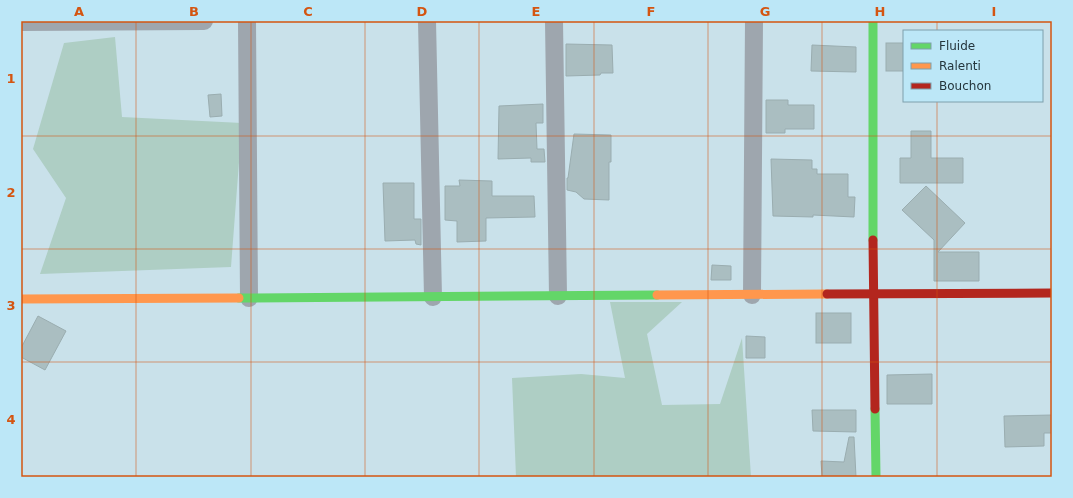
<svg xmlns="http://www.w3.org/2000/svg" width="1073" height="498" viewBox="0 0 1073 498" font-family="'DejaVu Sans',sans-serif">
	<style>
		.green { fill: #aecec4 }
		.building { fill: #aabec1; stroke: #9aadb0 }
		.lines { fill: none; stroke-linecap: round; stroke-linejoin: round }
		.street { stroke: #9ea6ae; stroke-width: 18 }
		.fast { stroke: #63d668; stroke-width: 9 }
		.slow { stroke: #ff974d; stroke-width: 9 }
		.jam { stroke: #b3261e; stroke-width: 9 }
		.grid { fill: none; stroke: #d45511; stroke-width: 1; stroke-opacity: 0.55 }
		.neatline { fill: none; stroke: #d45511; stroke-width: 1.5 }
		.grid-label { font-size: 13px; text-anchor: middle; font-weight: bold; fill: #d45511 }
	</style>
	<rect width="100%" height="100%" fill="#c9e1ea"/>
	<g class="green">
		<path d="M115 37 122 117 242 123 231 267 40 274 66 198 33 149 64 43Z"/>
		<path d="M610 302H682L647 334 662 405 720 404 742 338 751 477H516L512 378 581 374 625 378Z"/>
	</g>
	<g class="building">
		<rect x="886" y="43" width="18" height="28"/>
		<path d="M566 44 612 45 613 73H601L600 75 566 76Z"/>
		<path d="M812 45 856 47V72L811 71Z"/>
		<path d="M221 94 222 116 210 117 208 95Z"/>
		<path d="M766 100H788V105H814V129H785V133H766Z"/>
		<path d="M543 104V123H536L537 149H544L545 162H531V158L498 159 499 106Z"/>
		<path d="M911 131H931V158H963V183H900V158H911Z"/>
		<path d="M574 134 611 135V162H609V200L584 199 576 192 567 190V178H568Z"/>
		<path d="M771 159 812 160V169H817V174H848V197H855L854 217 813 215V217L773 216Z"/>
		<path d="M459 180 492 181V196H534L535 217 486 218V241L457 242V221L445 220V186H460Z"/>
		<path d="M383 183H414V219H421V245L416 244 415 240 385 241Z"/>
		<path d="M926 186 965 223 938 252H979V281H934V240L902 210Z"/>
		<path d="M712 265 731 266V280H711Z"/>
		<rect x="816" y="313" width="35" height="30"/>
		<path d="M38 316 66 331 45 370 21 357V348Z"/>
		<path d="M746 336 765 337V358H746Z"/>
		<path d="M932 374V404H887V375Z"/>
		<path d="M812 410H856V432L813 431Z"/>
		<path d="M1052 415V433H1044V446L1005 447 1004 416Z"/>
		<path d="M849 437H854L856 477H822L821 461 844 462Z"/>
	</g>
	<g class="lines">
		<g class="street">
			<path d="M247 21 249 298"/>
			<path d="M427 21 433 297"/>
			<path d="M554 21 558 296"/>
			<path d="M21 22 204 21"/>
			<path d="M752 295 754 21"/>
		</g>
		<g class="fast">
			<path d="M873 21V240"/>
			<path d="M239 298 657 295"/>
			<path d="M875 409 876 477"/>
		</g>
		<g class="slow">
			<path d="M657 295 827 294"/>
			<path d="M21 299 239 298"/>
		</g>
		<g class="jam">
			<path d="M873 240 875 409"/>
			<path d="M827 294 1052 293"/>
		</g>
	</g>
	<path class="grid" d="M136 21V477M251 21V477M365 21V477M479 21V477M594 21V477M708 21V477M822 21V477M937 21V31M937 101V477M21 136H1052M21 249H1052M21 362H1052"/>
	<rect width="1073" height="498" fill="none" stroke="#bce7f7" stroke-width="44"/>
	<rect x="903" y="30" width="140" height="72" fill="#bce7f7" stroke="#7fa0ac"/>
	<rect x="911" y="43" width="20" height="6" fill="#63d668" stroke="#7fa0ac"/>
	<text x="939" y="50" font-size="12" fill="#24353c">Fluide</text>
	<rect x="911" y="63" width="20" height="6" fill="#ff974d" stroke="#7fa0ac"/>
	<text x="939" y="70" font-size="12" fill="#24353c">Ralenti</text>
	<rect x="911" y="83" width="20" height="6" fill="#b3261e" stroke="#7fa0ac"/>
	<text x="939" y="90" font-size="12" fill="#24353c">Bouchon</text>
	<rect x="22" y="22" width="1029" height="454" class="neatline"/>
	<g class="grid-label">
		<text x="79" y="16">A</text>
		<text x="194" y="16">B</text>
		<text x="308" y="16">C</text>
		<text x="422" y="16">D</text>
		<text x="536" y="16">E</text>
		<text x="651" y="16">F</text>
		<text x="765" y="16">G</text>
		<text x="880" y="16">H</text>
		<text x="994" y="16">I</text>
		<text x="11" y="83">1</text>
		<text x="11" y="197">2</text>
		<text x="11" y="310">3</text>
		<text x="11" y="424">4</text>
	</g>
</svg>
